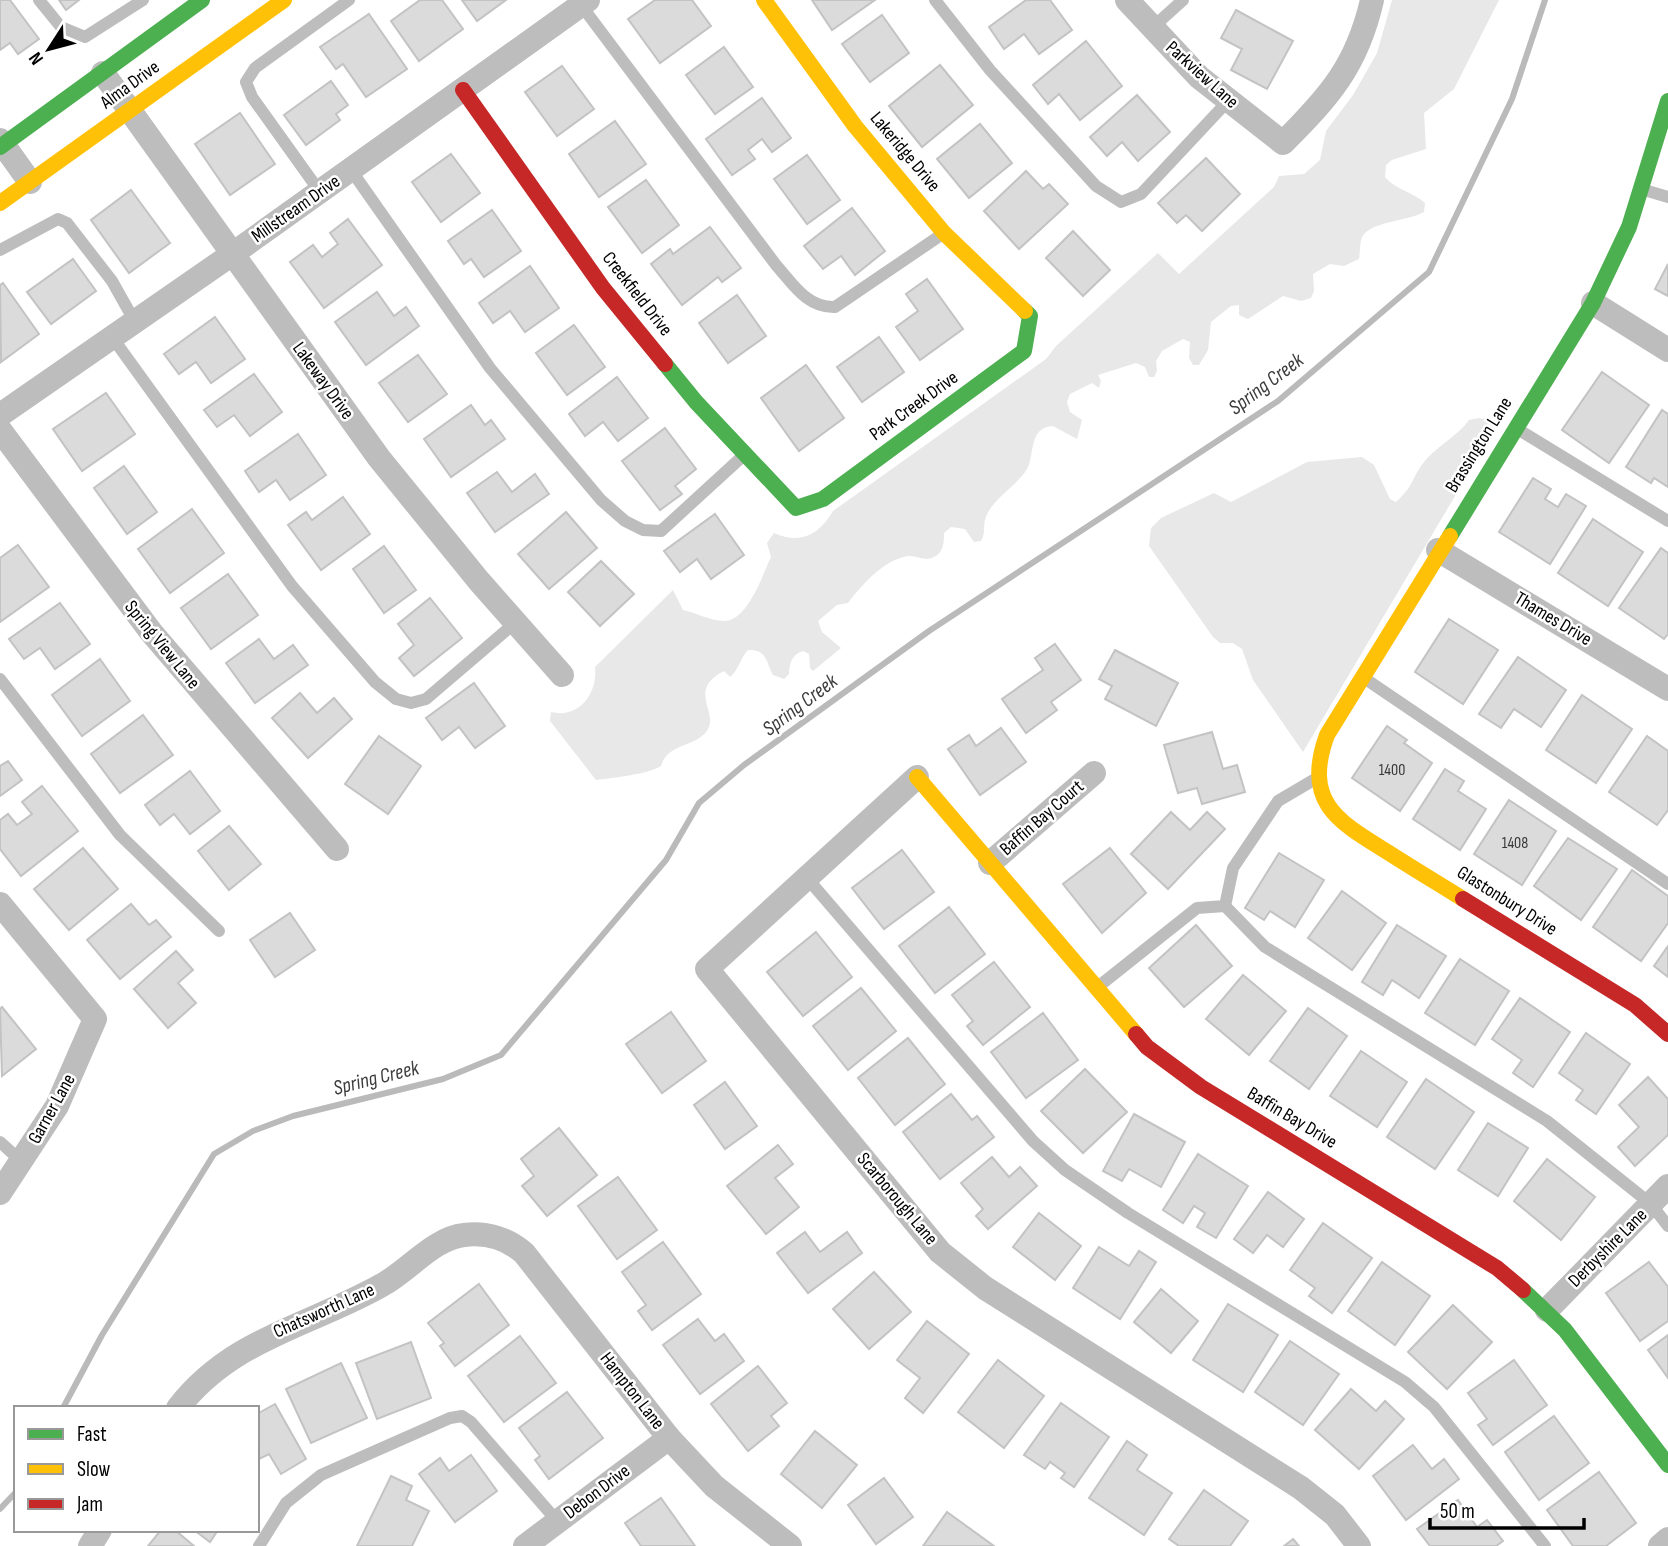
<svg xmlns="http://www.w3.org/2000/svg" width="1668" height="1546" viewBox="0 0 1668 1546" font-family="'Sofia Sans Condensed',sans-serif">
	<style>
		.green { fill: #e8e8e8 }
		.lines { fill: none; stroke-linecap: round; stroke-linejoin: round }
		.stream { stroke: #bababa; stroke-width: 6 }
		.building { fill: #dbdbdb; stroke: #c3c3c3; stroke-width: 2 }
		.lane { stroke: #bdbdbd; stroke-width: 12 }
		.street { stroke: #bdbdbd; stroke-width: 24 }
		.fast { stroke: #4caf50; stroke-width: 16 }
		.slow { stroke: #ffc107; stroke-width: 16 }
		.jam { stroke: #c62828; stroke-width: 16 }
		.labels { text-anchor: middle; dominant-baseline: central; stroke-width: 5; stroke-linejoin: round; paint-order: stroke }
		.number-label { font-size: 16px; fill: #373737 }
		.street-label { font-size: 19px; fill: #000; stroke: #fff }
		.water-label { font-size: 21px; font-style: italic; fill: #3d3d3d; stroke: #fff }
	</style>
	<rect width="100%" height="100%" fill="#fff"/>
	<g class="green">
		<path d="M1392 0H1499L1454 89 1424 113 1426 149 1392 160 1386 165 1385 177C1396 190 1413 192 1425 203L1424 212C1409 221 1371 221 1362 237 1360 242 1360 252 1359 259L1344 266 1330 264 1313 274 1314 291 1311 298 1301 301 1283 296 1248 319 1239 315V305L1231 306 1211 322 1208 350 1199 365H1193L1189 358 1190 342 1183 339 1162 351 1156 361 1157 371 1154 377H1149L1145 367 1136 363 1098 375 1101 381 1099 388 1092 383 1070 394 1067 402 1070 412 1082 420 1077 439 1053 426C1028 427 1035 456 1027 469 1016 487 990 500 985 520 983 528 986 532 981 541L974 542 965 529 951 527 944 533C944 542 944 552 934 557 925 562 917 555 908 556 883 560 862 585 848 603L837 605 818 621 822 632 841 648 813 671 810 668 809 654 803 651C792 654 789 664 789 674L784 679 773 675C766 662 767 649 748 650 741 657 738 671 730 677L724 671C687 690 718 711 708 729 697 748 668 742 661 766 649 774 613 778 596 780L550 721 551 712C579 719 598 693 595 667L673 590 683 610C696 613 709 620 722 621 747 623 762 576 771 557L767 543 774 533C800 545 819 535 833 511L1046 359 1056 346 1158 253 1179 274 1274 187 1279 176 1304 174 1320 160 1326 131 1353 95 1377 53Z"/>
		<path d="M1479 418 1499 422 1303 752 1253 680 1242 649 1233 643H1220L1213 637 1149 546 1151 528 1161 518 1214 493 1231 502 1307 462 1362 457 1374 465 1390 499 1396 502C1413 486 1410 483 1421 466 1433 448 1456 438 1469 420Z"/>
	</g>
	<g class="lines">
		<g class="stream">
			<path d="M63 1408 102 1335 214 1154 253 1131 293 1116 443 1079 501 1055 666 860 699 803 744 765 929 631 1278 401 1429 272 1512 99 1545 0"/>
			<path d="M0 1509 16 1492"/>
		</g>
	</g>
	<g class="building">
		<path d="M0 0H10L39 39 18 54 10 43 0 50Z"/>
		<path d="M59 0H79L66 10Z"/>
		<path d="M420 0H442L463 29 419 61 391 21Z"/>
		<path d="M462 0H506L477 21Z"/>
		<path d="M655 0H692L711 26 660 63 628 19Z"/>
		<path d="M812 0H875L832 30Z"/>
		<path d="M1026 0H1050L1072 30 1039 54 1024 34 1004 49 989 27Z"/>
		<path d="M1236 10 1293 41 1267 89 1231 70 1242 49 1221 38Z"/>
		<path d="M369 14 407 69 366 97 343 64 336 69 320 47Z"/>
		<path d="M882 15 909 53 870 82 842 44Z"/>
		<path d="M1086 41 1122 86 1080 120 1059 94 1048 104 1033 85Z"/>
		<path d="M724 47 753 87 715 114 686 75Z"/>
		<path d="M940 65 973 105 922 147 889 106Z"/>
		<path d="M562 66 594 109 557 136 525 92Z"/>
		<path d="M331 81 348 105 336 114 340 120 306 145 284 115Z"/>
		<path d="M1137 95 1170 132 1138 161 1122 142 1107 156 1090 137Z"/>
		<path d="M762 98 791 138 772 152 762 139 748 150 755 159 732 175 706 139Z"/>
		<path d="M240 113 275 164 230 195 195 144Z"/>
		<path d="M615 121 646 164 599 197 569 154Z"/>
		<path d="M980 124 1012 163 969 198 937 159Z"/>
		<path d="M451 154 480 193 441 222 412 182Z"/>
		<path d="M807 155 840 200 807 224 774 179Z"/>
		<path d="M1206 158 1240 194 1202 231 1186 215 1177 223 1158 203Z"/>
		<path d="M1026 171 1043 189 1049 184 1068 204 1019 249 984 211Z"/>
		<path d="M646 180 679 225 642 253 608 207Z"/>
		<path d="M131 190 170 243 129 273 91 220Z"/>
		<path d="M852 208 885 251 855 275 841 256 823 269 804 246Z"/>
		<path d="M492 210 521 251 484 277 471 259 464 264 448 241Z"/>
		<path d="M348 219 382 265 324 308 290 262 313 245 322 257 338 244 330 233Z"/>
		<path d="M710 227 741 268 722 282 718 277 682 305 651 264 670 249 673 254Z"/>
		<path d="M1073 231 1110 270 1083 296 1046 258Z"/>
		<path d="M73 259 96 291 51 324 27 292Z"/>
		<path d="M1668 264V296L1655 289Z"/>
		<path d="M530 266 559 308 525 332 510 311 493 323 479 303Z"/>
		<path d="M927 279 963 329 920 360 896 327 918 311 906 294Z"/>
		<path d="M3 283 39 334 1 362 0 285Z"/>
		<path d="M377 292 394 316 406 307 419 326 366 365 335 322Z"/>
		<path d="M737 295 766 336 728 363 699 323Z"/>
		<path d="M215 317 245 359 211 383 196 362 179 374 164 354Z"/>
		<path d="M574 325 605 367 567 395 536 353Z"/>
		<path d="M879 337 904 372 862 402 837 367Z"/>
		<path d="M418 355 447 394 408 422 379 383Z"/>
		<path d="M806 365 844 418 799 451 761 398Z"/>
		<path d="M1602 372 1649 405 1609 463 1562 430Z"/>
		<path d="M254 374 282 412 250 436 234 415 217 427 204 410Z"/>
		<path d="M617 377 648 418 618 441 603 422 585 436 569 414Z"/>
		<path d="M106 393 135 434 82 471 53 429Z"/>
		<path d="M471 405 485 425 491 420 505 439 451 477 424 439Z"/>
		<path d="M1662 410 1668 414V487L1654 478 1651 483 1626 467Z"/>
		<path d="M665 428 696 469 675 486 682 494 660 510 622 461Z"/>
		<path d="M298 434 326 475 290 500 276 480 259 492 245 471Z"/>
		<path d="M124 466 157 512 127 534 94 488Z"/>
		<path d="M497 472 512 492 535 474 549 494 495 532 467 493Z"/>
		<path d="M1533 478 1551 489 1545 499 1558 507 1566 494 1586 506 1550 564 1499 532Z"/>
		<path d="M343 497 370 534 321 570 288 525 306 512 312 520Z"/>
		<path d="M192 509 224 553 170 593 138 549Z"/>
		<path d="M566 512 597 548 549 589 518 554Z"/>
		<path d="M715 514 744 555 711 579 697 559 680 572 664 551Z"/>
		<path d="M1593 519 1643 552 1608 606 1558 573Z"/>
		<path d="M18 545 49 587 0 622V558Z"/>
		<path d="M384 546 416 590 384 613 353 569Z"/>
		<path d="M1661 548 1668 553V634L1664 639 1619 608Z"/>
		<path d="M601 561 634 594 600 626 568 592Z"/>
		<path d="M228 574 258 615 211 649 181 608Z"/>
		<path d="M430 598 462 638 414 676 399 658 414 645 398 624Z"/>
		<path d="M60 603 90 644 55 669 40 648 24 659 9 639Z"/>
		<path d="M1449 619 1498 650 1463 704 1415 672Z"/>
		<path d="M259 639 274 659 293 645 308 665 255 703 226 663Z"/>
		<path d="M1055 644 1081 680 1051 702 1057 710 1026 733 1002 699 1043 670 1035 658Z"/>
		<path d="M1115 650 1178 683 1156 726 1105 699 1112 686 1099 679Z"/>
		<path d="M1518 657 1566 690 1541 727 1514 709 1501 728 1479 714Z"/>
		<path d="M100 659 130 701 82 736 52 695Z"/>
		<path d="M474 683 505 726 475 748 459 727 442 740 426 718Z"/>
		<path d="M300 693 317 713 334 698 352 719 308 758 272 718Z"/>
		<path d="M1582 695 1632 729 1596 783 1546 750Z"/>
		<path d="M143 715 173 755 120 793 91 754Z"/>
		<path d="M1387 726 1407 740 1404 743 1432 763 1400 811 1352 778Z"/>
		<path d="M1001 728 1026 762 980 795 948 749 969 735 976 746Z"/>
		<path d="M1212 732 1223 769 1237 765 1245 792 1202 804 1197 788 1178 793 1164 745Z"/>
		<path d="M379 736 421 766 388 814 345 784Z"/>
		<path d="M1647 736 1668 751V810L1657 825 1609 792Z"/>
		<path d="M8 761 22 780 0 796V766Z"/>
		<path d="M1445 769 1464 781 1458 791 1486 809 1460 850 1413 819Z"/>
		<path d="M190 771 220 811 190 834 174 814 160 825 145 805Z"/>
		<path d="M42 786 78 831 21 876 0 849V820L8 814 17 825 32 814 22 802Z"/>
		<path d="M1509 800 1556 831 1522 885 1474 854Z"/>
		<path d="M1171 812 1190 830 1207 812 1225 829 1168 889 1131 854Z"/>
		<path d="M229 826 261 864 229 890 198 851Z"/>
		<path d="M1568 838 1617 869 1581 920 1534 886Z"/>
		<path d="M83 848 118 889 69 930 34 889Z"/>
		<path d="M1110 848 1146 893 1102 933 1063 884Z"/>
		<path d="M902 850 934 892 884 929 852 888Z"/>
		<path d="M1279 853 1324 880 1295 927 1270 911 1264 920 1245 908Z"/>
		<path d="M1632 870 1668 896V923L1641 961 1593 927Z"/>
		<path d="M1342 891 1386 923 1352 970 1308 938Z"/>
		<path d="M131 904 149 925 156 920 171 937 120 979 87 940Z"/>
		<path d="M949 907 985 954 935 993 899 946Z"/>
		<path d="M290 913 315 950 275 977 250 940Z"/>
		<path d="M1196 925 1232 966 1184 1007 1149 968Z"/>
		<path d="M1397 925 1446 956 1419 998 1392 980 1383 995 1362 982Z"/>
		<path d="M816 932 852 977 803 1016 767 972Z"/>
		<path d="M1668 946V977L1654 966Z"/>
		<path d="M176 951 193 970 178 983 196 1003 168 1028 134 989Z"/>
		<path d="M1460 959 1509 991 1475 1045 1425 1013Z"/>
		<path d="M994 962 1030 1007 983 1045 967 1026 973 1021 952 995Z"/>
		<path d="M1243 975 1286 1011 1249 1055 1206 1019Z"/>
		<path d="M861 988 896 1031 848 1070 813 1026Z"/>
		<path d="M1520 998 1570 1032 1533 1087 1513 1073 1522 1060 1492 1039Z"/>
		<path d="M2 1007 36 1049 2 1076 0 1009Z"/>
		<path d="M1308 1008 1347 1036 1309 1089 1270 1061Z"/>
		<path d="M671 1012 706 1061 662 1093 626 1044Z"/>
		<path d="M1043 1013 1078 1060 1026 1098 991 1052Z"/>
		<path d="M1586 1033 1630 1064 1596 1114 1576 1100 1583 1090 1559 1073Z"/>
		<path d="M908 1038 945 1084 895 1125 858 1078Z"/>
		<path d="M1361 1051 1407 1082 1377 1127 1330 1096Z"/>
		<path d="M1085 1069 1127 1112 1083 1153 1041 1111Z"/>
		<path d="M1648 1077 1668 1099V1135L1635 1166 1618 1147 1639 1127 1619 1105Z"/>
		<path d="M1426 1079 1474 1112 1435 1169 1387 1137Z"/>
		<path d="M725 1082 757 1126 725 1149 694 1105Z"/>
		<path d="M951 1094 972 1120 977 1116 994 1137 940 1179 903 1132Z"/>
		<path d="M1134 1114 1185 1142 1161 1187 1129 1169 1122 1181 1103 1171Z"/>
		<path d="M1488 1123 1528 1148 1498 1196 1458 1170Z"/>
		<path d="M559 1128 597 1175 547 1216 522 1186 534 1176 521 1159Z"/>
		<path d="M778 1145 793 1164 775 1178 799 1207 766 1234 727 1186Z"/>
		<path d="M1198 1154 1248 1186 1216 1238 1197 1227 1205 1213 1194 1206 1183 1223 1163 1210Z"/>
		<path d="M992 1157 1009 1177 1020 1167 1037 1186 988 1229 976 1216 983 1209 961 1183Z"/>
		<path d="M1547 1159 1595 1197 1561 1240 1514 1201Z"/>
		<path d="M618 1177 657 1230 617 1259 578 1206Z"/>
		<path d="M1268 1192 1304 1219 1283 1247 1267 1235 1253 1253 1234 1239Z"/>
		<path d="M1039 1213 1081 1246 1055 1280 1013 1247Z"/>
		<path d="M1323 1223 1372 1258 1332 1313 1309 1296 1315 1288 1290 1270Z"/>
		<path d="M805 1232 820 1252 847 1232 862 1253 808 1293 777 1253Z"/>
		<path d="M663 1242 701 1294 652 1330 638 1311 646 1305 622 1272Z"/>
		<path d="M1099 1247 1129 1266 1139 1251 1156 1262 1120 1319 1073 1288Z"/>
		<path d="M1382 1262 1430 1296 1395 1345 1348 1311Z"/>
		<path d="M1649 1262 1668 1287V1321L1640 1341 1606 1293Z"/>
		<path d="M874 1272 911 1312 869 1349 833 1309Z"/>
		<path d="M479 1284 509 1325 455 1366 440 1346 444 1343 428 1323Z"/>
		<path d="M1161 1289 1198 1321 1171 1353 1134 1322Z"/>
		<path d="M1228 1304 1278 1335 1243 1392 1193 1360Z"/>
		<path d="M1453 1305 1492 1342 1447 1389 1408 1352Z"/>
		<path d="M698 1319 715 1341 724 1334 744 1361 700 1394 663 1345Z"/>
		<path d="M927 1321 969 1354 923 1413 905 1398 920 1378 897 1360Z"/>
		<path d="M1668 1335V1378L1648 1350Z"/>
		<path d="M520 1336 556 1383 504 1422 468 1376Z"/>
		<path d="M1290 1341 1339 1374 1303 1425 1255 1392Z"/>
		<path d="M411 1342 431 1398 377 1419 356 1363Z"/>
		<path d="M998 1360 1044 1396 1004 1448 958 1412Z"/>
		<path d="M1514 1360 1547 1405 1493 1445 1478 1425 1487 1419 1468 1393Z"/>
		<path d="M341 1363 367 1418 311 1443 286 1389Z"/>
		<path d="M758 1366 787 1403 771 1416 779 1426 748 1451 711 1404Z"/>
		<path d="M1351 1389 1376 1411 1385 1401 1404 1419 1359 1469 1315 1430Z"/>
		<path d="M567 1392 603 1438 549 1479 535 1460 540 1456 519 1428Z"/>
		<path d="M1061 1403 1109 1437 1074 1487 1061 1478 1065 1473 1050 1462 1045 1469 1024 1455Z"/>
		<path d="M275 1404 306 1459 281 1474 269 1454 257 1460V1414Z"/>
		<path d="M1554 1416 1589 1463 1539 1500 1505 1452Z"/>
		<path d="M815 1431 857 1465 822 1508 781 1474Z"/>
		<path d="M1127 1441 1147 1455 1137 1470 1172 1493 1144 1535 1089 1498Z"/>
		<path d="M1413 1445 1432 1469 1444 1459 1459 1479 1406 1520 1373 1476Z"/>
		<path d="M471 1455 497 1491 455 1522 419 1474 440 1458 449 1471Z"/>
		<path d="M1599 1472 1636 1523 1606 1546H1573L1547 1510Z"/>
		<path d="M391 1476 412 1486 406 1500 429 1511 412 1546H357Z"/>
		<path d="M884 1478 913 1517 876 1544 848 1505Z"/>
		<path d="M1204 1490 1248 1521 1230 1546H1179L1169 1539Z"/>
		<path d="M661 1498 695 1546H641L625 1523Z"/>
		<path d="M1458 1500 1477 1527 1487 1520 1503 1541 1496 1546H1430L1417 1529Z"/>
		<path d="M947 1512 994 1546H923Z"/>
		<path d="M161 1530H175L194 1546H148Z"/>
		<path d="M194 1530H218L210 1542Z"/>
		<path d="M1293 1539 1299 1546H1284Z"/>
	</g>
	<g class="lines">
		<g class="lane">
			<path d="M39 0 61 27 85 37 143 0"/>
			<path d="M935 0 990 70 1096 186 1121 202 1141 194 1228 101"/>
			<path d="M581 5 776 265C793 284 807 308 835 307L941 235"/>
			<path d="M1152 28 1183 0"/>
			<path d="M351 170 490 368 601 500 625 521 643 530 661 531 744 455"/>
			<path d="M1641 189 1668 197"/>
			<path d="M320 192 252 97 246 82 255 68 349 0"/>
			<path d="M0 250 58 219 67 223 112 281 135 322"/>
			<path d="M112 337 292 586 375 682 396 699 411 703 426 699 516 622"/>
			<path d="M1519 430 1668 521"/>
			<path d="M1364 678 1668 884"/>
			<path d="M0 679 120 835 219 931"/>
			<path d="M807 878 1033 1141 1065 1170 1128 1213 1405 1382 1434 1407 1545 1546"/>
			<path d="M1225 906 1265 947 1547 1121 1651 1204 1668 1226"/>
			<path d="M1099 986 1197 908 1225 906 1233 868 1278 801 1317 778"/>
			<path d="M0 1142 22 1162"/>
			<path d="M259 1546 286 1503 321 1475 450 1418 462 1416 471 1422 558 1522"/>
		</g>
		<g class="street">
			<path d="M1127 0 1199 77 1283 143C1329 97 1357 66 1372 0"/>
			<path d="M103 73 379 458 479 581 562 675"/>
			<path d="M0 140 30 182"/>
			<path d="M1593 303 1668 350"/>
			<path d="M0 415 231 255 588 0"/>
			<path d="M0 430 151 632 337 849"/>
			<path d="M1438 550 1668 689"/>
			<path d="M917 777 707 969 940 1252 985 1288 1301 1488 1335 1515 1359 1546"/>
			<path d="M990 863 1094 773"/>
			<path d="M0 904 95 1019 57 1106 0 1193"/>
			<path d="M1547 1310 1668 1186"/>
			<path d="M178 1408C232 1338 310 1326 382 1285 408 1271 434 1238 464 1235 487 1232 508 1239 524 1253L669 1438 714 1486 790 1546"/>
			<path d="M90 1546 100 1530"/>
			<path d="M525 1546 669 1438"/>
			<path d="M1660 1546 1668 1539"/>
		</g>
		<g class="fast">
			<path d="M0 147 202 0"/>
			<path d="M665 364 696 402 796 508 823 499 1024 351 1030 316 1025 311"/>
			<path d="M1450 536 1593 303 1629 227 1668 101"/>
			<path d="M1523 1290 1565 1330 1668 1465"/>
		</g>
		<g class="slow">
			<path d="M764 0 855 126 944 233 1025 311"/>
			<path d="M0 203 284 0"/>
			<path d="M1450 536 1327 735C1302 803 1339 822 1389 853 1414 869 1439 884 1463 899"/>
			<path d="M917 777 1136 1034"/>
		</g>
		<g class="jam">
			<path d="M463 90 603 288 665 364"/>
			<path d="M1463 899 1635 1005 1668 1034"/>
			<path d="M1136 1034 1147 1047 1201 1087 1497 1268 1523 1290"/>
		</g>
	</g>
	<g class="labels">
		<g class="number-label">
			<text x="1392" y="770">1400</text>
			<text x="1515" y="843">1408</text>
		</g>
		<g class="street-label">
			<text transform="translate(1202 75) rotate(42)">Parkview Lane</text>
			<text transform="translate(130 85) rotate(-36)">Alma Drive</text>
			<text transform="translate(905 152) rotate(50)">Lakeridge Drive</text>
			<text transform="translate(296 209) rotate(-35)">Millstream Drive</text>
			<text transform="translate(637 294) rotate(52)">Creekfield Drive</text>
			<text transform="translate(323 381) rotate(54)">Lakeway Drive</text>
			<text transform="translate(914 406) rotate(-36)">Park Creek Drive</text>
			<text transform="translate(1479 445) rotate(-58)">Brassington Lane</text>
			<text transform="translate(1553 619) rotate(31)">Thames Drive</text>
			<text transform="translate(162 645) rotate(51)">Spring View Lane</text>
			<text transform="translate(1042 818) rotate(-41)">Baffin Bay Court</text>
			<text transform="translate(1507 901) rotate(32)">Glastonbury Drive</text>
			<text transform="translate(52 1109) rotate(-61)">Garner Lane</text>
			<text transform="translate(1292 1118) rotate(31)">Baffin Bay Drive</text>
			<text transform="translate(897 1199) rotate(50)">Scarborough Lane</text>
			<text transform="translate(1608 1248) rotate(-45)">Derbyshire Lane</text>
			<text transform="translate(324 1311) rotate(-24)">Chatsworth Lane</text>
			<text transform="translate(632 1391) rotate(52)">Hampton Lane</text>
			<text transform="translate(597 1492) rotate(-37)">Debon Drive</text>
		</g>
		<g class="water-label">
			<text transform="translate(1266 384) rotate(-37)">Spring Creek</text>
			<text transform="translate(800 705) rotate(-37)">Spring Creek</text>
			<text transform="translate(376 1078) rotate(-14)">Spring Creek</text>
		</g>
	</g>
	<rect x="14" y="1406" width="245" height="126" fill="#ffffff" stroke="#999999" stroke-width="2"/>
	<rect x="28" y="1429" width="35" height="10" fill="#4caf50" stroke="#999999" stroke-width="2"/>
	<text x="77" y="1441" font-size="21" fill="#000000">Fast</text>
	<rect x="28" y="1464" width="35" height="10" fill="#ffc107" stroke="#999999" stroke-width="2"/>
	<text x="77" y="1476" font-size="21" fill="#000000">Slow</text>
	<rect x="28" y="1499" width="35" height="10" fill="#c62828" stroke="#999999" stroke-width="2"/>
	<text x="77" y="1511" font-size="21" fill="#000000">Jam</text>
	<g transform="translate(49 49) rotate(234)" stroke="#ffffff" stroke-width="5" paint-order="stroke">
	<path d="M0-5L12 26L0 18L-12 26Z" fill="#000000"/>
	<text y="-10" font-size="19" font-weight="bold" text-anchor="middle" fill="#000000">N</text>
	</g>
	<path d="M1430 1518v10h154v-10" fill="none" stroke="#000000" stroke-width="3.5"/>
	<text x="1440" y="1518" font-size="21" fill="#000000" stroke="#ffffff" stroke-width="5" paint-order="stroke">50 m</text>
</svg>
